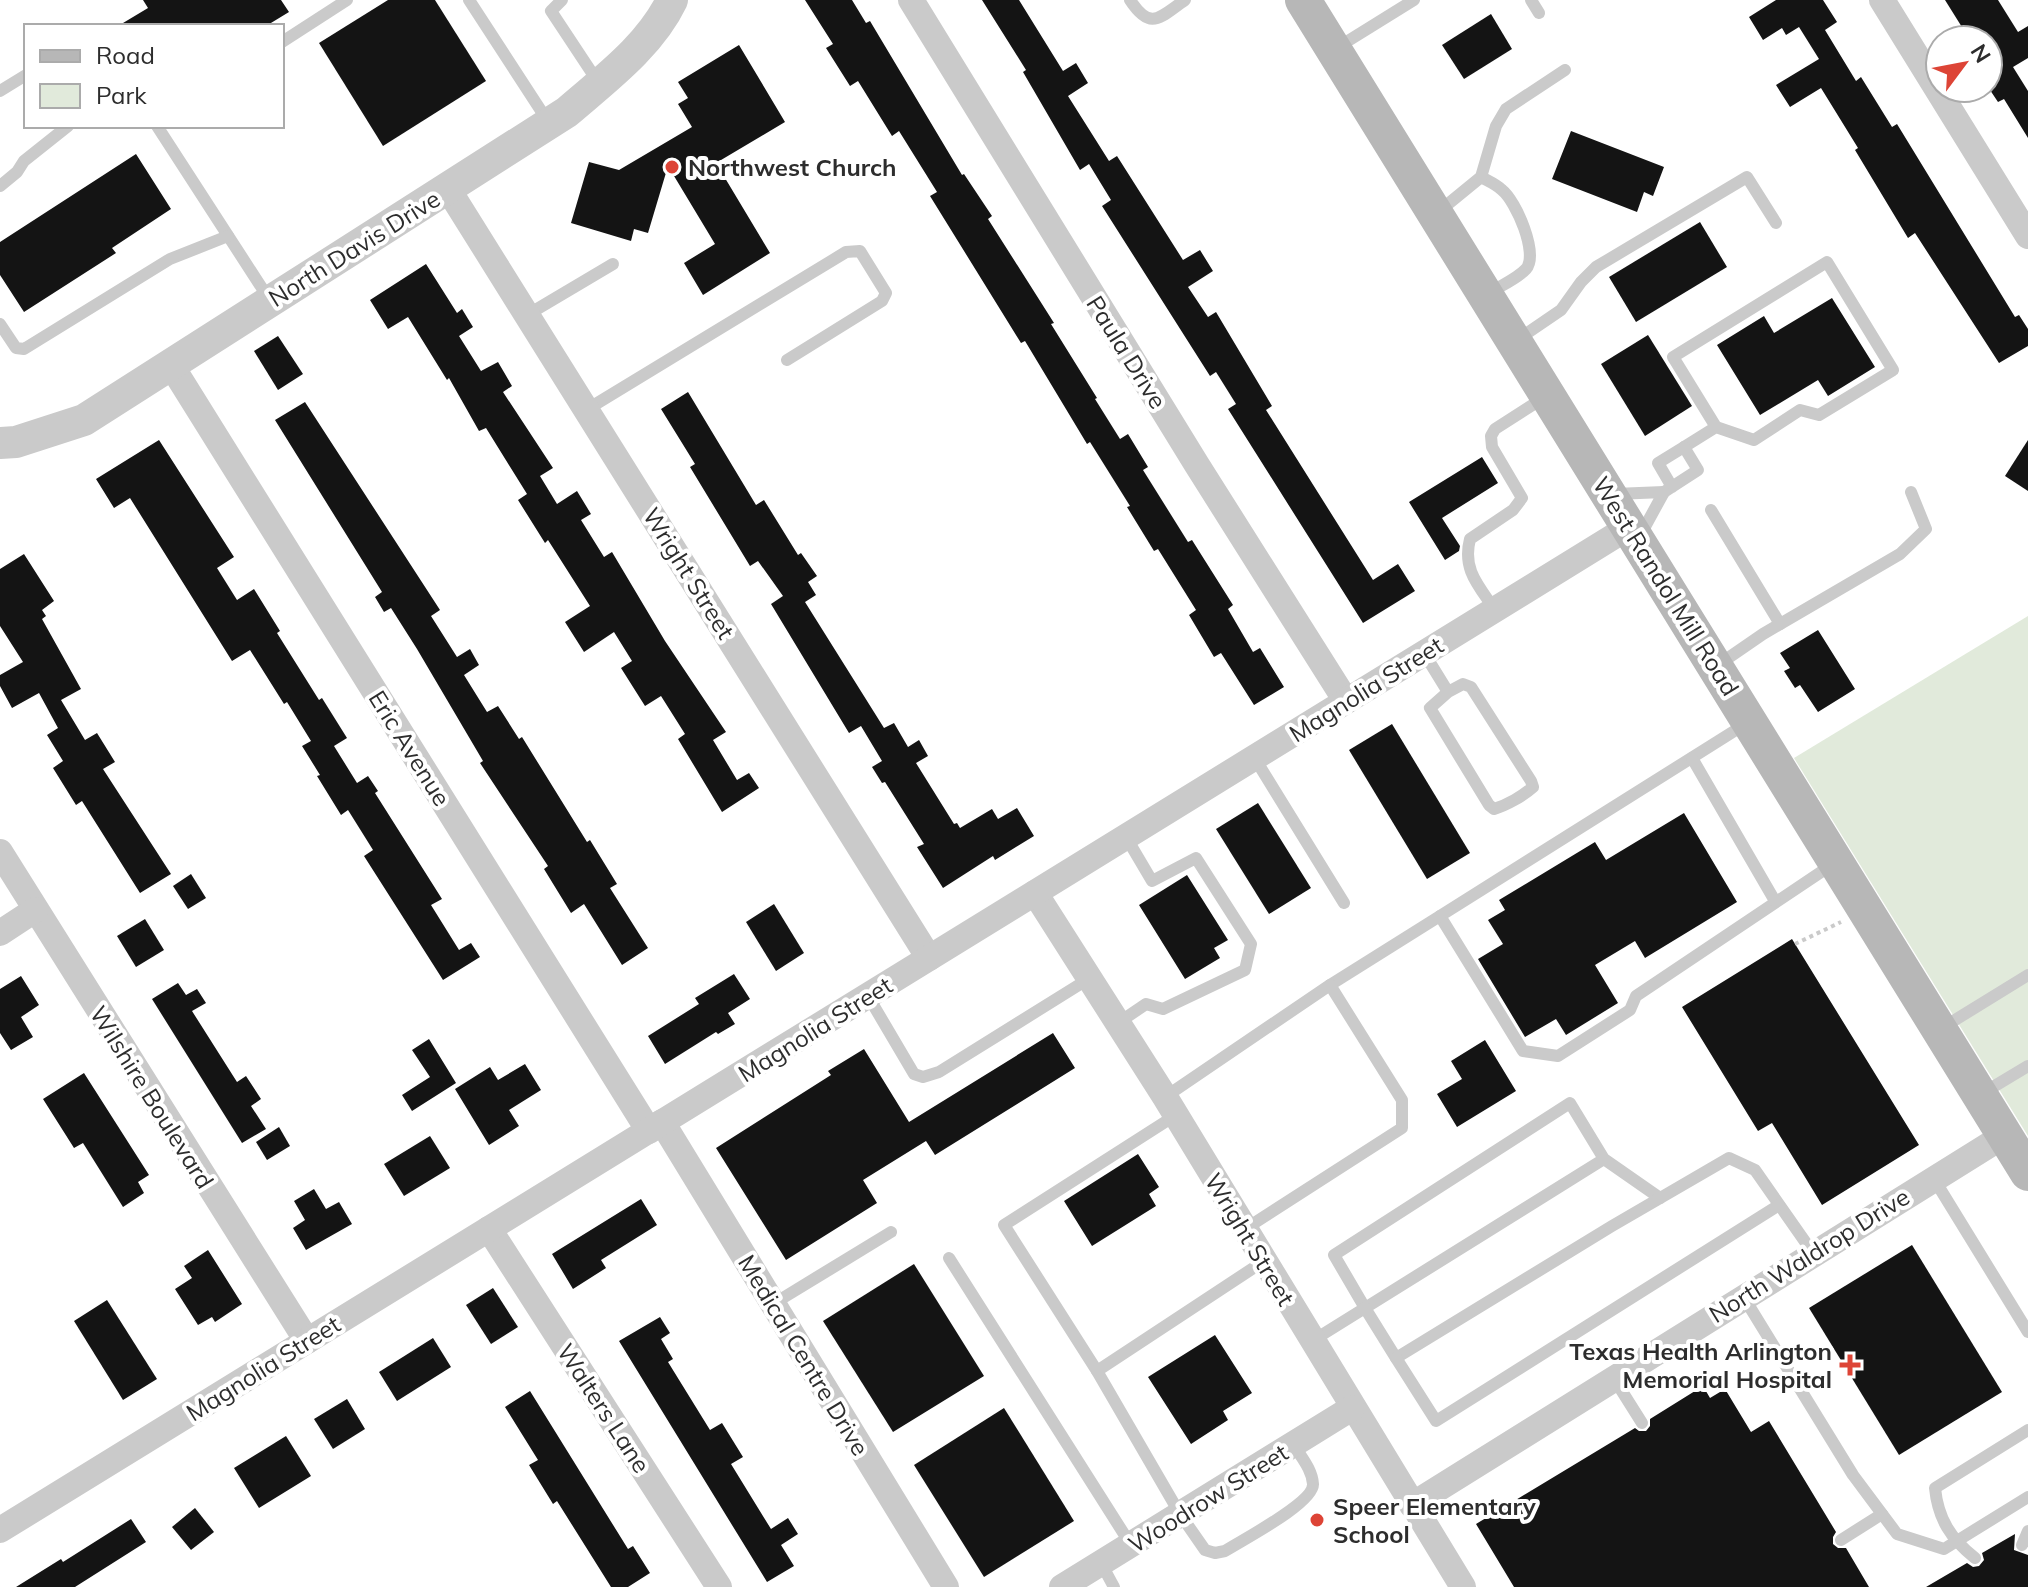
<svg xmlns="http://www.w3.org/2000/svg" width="2028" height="1587" viewBox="0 0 2028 1587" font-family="Mulish,sans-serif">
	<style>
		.green { fill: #e1eadb }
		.building { fill: #141414 }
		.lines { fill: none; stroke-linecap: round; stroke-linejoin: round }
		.path { stroke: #cacaca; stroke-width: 4; stroke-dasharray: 4 4; stroke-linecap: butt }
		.service { stroke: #cacaca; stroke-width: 12 }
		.minor { stroke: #cacaca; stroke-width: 26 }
		.tertiary { stroke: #cacaca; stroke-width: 32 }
		.secondary { stroke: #b7b7b7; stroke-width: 36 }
		.poi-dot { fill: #dd4436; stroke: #fff; stroke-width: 3 }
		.labels { text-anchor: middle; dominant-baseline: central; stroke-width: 8; stroke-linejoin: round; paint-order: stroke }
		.poi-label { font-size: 24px; font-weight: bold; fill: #2d2d2d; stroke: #fff; text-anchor: start }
		.street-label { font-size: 24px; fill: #2d2d2d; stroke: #fff }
	</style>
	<rect width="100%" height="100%" fill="#fff"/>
	<path class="green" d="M2028 616V1136L1794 758Z"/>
	<g class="building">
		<path d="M143 0H281L289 12 266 26H118L148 8Z"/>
		<path d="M388 0H435L486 81 383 146 319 43Z"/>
		<path d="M805 0H852L866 23 870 21 962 175 964 174 992 216 988 219 1054 323 1051 324 1097 398 1095 399 1120 439 1128 434 1148 467 1143 470 1188 542 1192 540 1233 605 1228 609 1253 652 1260 648 1284 687 1254 705 1221 653 1214 657 1189 615 1196 610 1158 549 1154 551 1127 507 1130 506 1090 442 1087 444 1025 341 1021 343 930 196 937 192 899 131 892 136 858 81 850 86 826 48 833 44Z"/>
		<path d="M982 0H1019L1063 71 1076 63 1088 83 1068 96 1109 161 1117 156 1183 260 1200 250 1213 271 1188 287 1208 317 1216 312 1272 406 1266 410 1373 580 1398 564 1415 591 1363 623 1228 409 1236 404 1216 372 1210 376 1102 206 1111 200 1089 164 1080 170 1023 72 1026 70Z"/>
		<path d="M1776 0H1823L1837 22 1825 30 1856 81 1861 77 1892 127 1897 124 2015 317 2019 315 2028 329V346L1999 363 1915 233 1908 238 1855 150 1858 148 1821 88 1790 107 1776 85 1819 59 1799 27 1786 35 1782 28 1763 40 1749 17Z"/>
		<path d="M1945 0H1998L2018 32 2028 26V58L2013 67 2028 91V138L2004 99 1998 102 1988 87V40H1970Z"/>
		<path d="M1491 14 1512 49 1464 79 1442 45Z"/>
		<path d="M739 45 785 122 716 163 770 253 703 295 684 263 715 244 668 166 648 233 634 229 631 241 571 223 589 162 619 170 692 127 678 104 688 98 678 82Z"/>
		<path d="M1571 131 1664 167 1653 196 1644 192 1637 212 1552 179Z"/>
		<path d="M136 154 171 209 112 248 116 253 24 312 0 275V242Z"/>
		<path d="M1700 222 1727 267 1636 322 1609 277Z"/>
		<path d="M426 264 457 313 462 309 473 327 459 336 481 371 498 362 512 386 503 392 553 468 540 476 557 504 577 491 591 514 581 520 604 557 612 552 665 641 726 732 713 740 737 780 749 773 759 788 722 812 678 739 685 734 661 696 645 706 621 668 632 661 614 632 584 652 565 622 590 606 548 540 545 543 518 500 527 494 486 428 479 431 449 378 447 380 408 317 388 329 370 300Z"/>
		<path d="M1832 298 1875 367 1828 396 1818 380 1760 415 1717 345 1764 316 1774 333Z"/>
		<path d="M1648 335 1692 406 1645 436 1601 364Z"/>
		<path d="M278 336 303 374 278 390 254 351Z"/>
		<path d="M688 392 756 505 764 500 798 555 801 553 817 576 808 582 816 595 805 602 884 728 894 723 908 747 919 740 928 756 916 763 954 824 957 823 960 828 992 809 998 819 1017 808 1034 836 995 860 993 856 943 888 917 847 924 844 885 782 882 783 872 767 882 761 861 726 849 733 771 604 783 596 758 561 750 566 690 467 695 464 661 409Z"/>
		<path d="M305 402 440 610 431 616 457 657 470 649 479 665 464 675 487 712 498 706 519 739 522 737 587 842 590 840 617 884 610 888 648 948 622 965 584 904 571 913 544 869 548 866 480 763 483 761 417 649 391 608 384 612 375 597 382 592 275 420Z"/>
		<path d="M159 440 234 557 217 568 237 600 254 589 280 631 277 633 319 700 322 698 347 738 334 746 357 783 368 776 378 791 375 793 442 899 431 905 459 950 471 943 480 957 443 980 364 856 373 850 348 810 341 815 317 776 320 775 302 746 311 741 287 702 284 704 250 650 232 661 130 498 114 508 96 479Z"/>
		<path d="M2028 440V491L2005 476Z"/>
		<path d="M1482 457 1498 483 1442 518 1460 546 1459 551 1445 560 1409 502Z"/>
		<path d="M24 554 54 601 42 610 46 616 42 619 81 689 61 700 85 740 97 733 115 762 103 769 171 874 140 893 82 801 76 805 53 768 63 761 47 735 58 728 39 693 12 708 0 686V675L23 662 0 626V569Z"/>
		<path d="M1818 630 1855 689 1818 712 1800 685 1795 688 1784 671 1790 668 1780 653Z"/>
		<path d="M1392 724 1470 853 1427 879 1349 750Z"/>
		<path d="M1258 803 1311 888 1269 914 1216 829Z"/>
		<path d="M1684 813 1737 902 1645 958 1635 941 1595 965 1618 1003 1566 1035 1556 1019 1525 1037 1478 959 1503 944 1488 920 1505 910 1499 900 1595 842 1606 860Z"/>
		<path d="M191 874 206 898 188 909 173 886Z"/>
		<path d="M1187 875 1228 940 1214 948 1220 958 1185 979 1139 905Z"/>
		<path d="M774 904 804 953 776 971 746 922Z"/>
		<path d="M145 919 164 950 136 967 117 936Z"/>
		<path d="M1792 939 1919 1145 1822 1205 1772 1123 1758 1131 1682 1007Z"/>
		<path d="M734 974 750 999 728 1013 735 1024 718 1034 716 1032 665 1064 648 1036 699 1004 695 998Z"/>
		<path d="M21 976 39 1005 21 1017 33 1037 11 1050 0 1033V989Z"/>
		<path d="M178 983 186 995 197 989 206 1003 192 1011 237 1082 246 1076 261 1099 251 1106 266 1129 242 1143 152 999Z"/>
		<path d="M1053 1033 1075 1068 935 1155 926 1141 863 1180 877 1203 786 1260 716 1148 831 1075 828 1071 864 1049 909 1122Z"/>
		<path d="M429 1039 456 1083 412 1111 402 1095 430 1077 412 1050Z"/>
		<path d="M1485 1040 1516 1091 1457 1127 1437 1094 1462 1079 1451 1061Z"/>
		<path d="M525 1064 541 1090 509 1110 519 1126 489 1145 455 1089 490 1067 498 1080Z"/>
		<path d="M84 1073 149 1175 138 1182 144 1193 123 1207 83 1143 74 1148 43 1099Z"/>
		<path d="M279 1127 290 1146 267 1160 256 1142Z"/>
		<path d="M430 1136 450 1168 404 1196 384 1164Z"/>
		<path d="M1138 1154 1159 1187 1149 1194 1156 1206 1092 1246 1064 1201Z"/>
		<path d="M314 1189 326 1209 339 1202 352 1224 306 1250 293 1228 305 1220 294 1201Z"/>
		<path d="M641 1199 657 1225 601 1260 606 1268 573 1289 552 1254Z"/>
		<path d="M1912 1245 2002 1392 1899 1455 1809 1308Z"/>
		<path d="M208 1250 242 1304 215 1322 212 1317 198 1325 175 1289 192 1278 184 1266Z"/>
		<path d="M914 1264 984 1376 893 1432 823 1321Z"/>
		<path d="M493 1288 518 1327 491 1344 466 1305Z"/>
		<path d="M107 1300 157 1379 123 1400 74 1321Z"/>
		<path d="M660 1317 670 1333 661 1339 673 1359 668 1362 710 1430 722 1423 743 1457 731 1464 771 1529 788 1518 798 1534 781 1545 794 1566 767 1582 619 1341Z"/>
		<path d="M1215 1335 1252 1393 1223 1411 1228 1420 1191 1444 1148 1377Z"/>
		<path d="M433 1338 451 1367 397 1401 379 1372Z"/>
		<path d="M1703 1386 1710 1398 1725 1389 1751 1432 1769 1421 1836 1532 1833 1537V1544L1838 1548H1846L1869 1587H1514L1476 1524 1635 1428 1639 1431H1646L1650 1426V1419Z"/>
		<path d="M530 1391 628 1549 633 1546 650 1573 628 1587H611L557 1501 553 1504 529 1465 538 1460 505 1407Z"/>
		<path d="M347 1399 365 1429 333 1449 314 1419Z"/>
		<path d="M1004 1408 1074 1521 984 1577 914 1465Z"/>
		<path d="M286 1436 311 1476 259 1508 234 1468Z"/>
		<path d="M195 1508 214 1532 191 1550 172 1527Z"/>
		<path d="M131 1519 146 1542 75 1587H16L61 1559 63 1562Z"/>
		<path d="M2015 1534 2014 1550 2028 1555V1587H1926L1967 1563 1973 1567 1979 1566 1984 1560 1982 1553Z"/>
	</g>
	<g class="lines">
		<path class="path" d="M1795 944 1841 922"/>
		<g class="service">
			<path d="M469 0 549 123"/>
			<path d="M562 0 551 11 598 82"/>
			<path d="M1130 0C1151 32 1160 17 1185 0"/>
			<path d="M1531 0 1539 13"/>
			<path d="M282 42 347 0"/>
			<path d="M1335 49 1414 0"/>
			<path d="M0 91 26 75"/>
			<path d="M157 126 269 299"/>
			<path d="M1481 177C1488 181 1496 184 1502 190 1516 201 1539 254 1526 269 1517 279 1500 286 1489 293"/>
			<path d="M0 186 17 172 24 161 68 126"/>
			<path d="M1437 213 1481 177 1496 126 1506 109 1565 70"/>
			<path d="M527 315 613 264"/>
			<path d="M0 324 16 348 24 349 170 259 228 236"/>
			<path d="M1517 340 1561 310 1581 282 1596 267 1747 177 1776 223"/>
			<path d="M586 410 846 252 860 251 886 293 882 301 787 360"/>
			<path d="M1684 447 1716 427 1673 357 1827 262 1893 370 1819 415 1800 410 1754 440 1716 427"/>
			<path d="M1664 492 1698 470 1684 447 1658 463 1672 487"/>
			<path d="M1615 494 1664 492 1641 534"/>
			<path d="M1711 510 1780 624"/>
			<path d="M1495 610C1479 586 1462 570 1470 539L1513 510 1522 498 1492 447 1491 436 1495 429 1545 397"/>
			<path d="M1424 653 1448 692 1463 684 1471 687 1531 781 1533 787C1523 796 1507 805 1494 809L1489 805 1430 708 1448 692"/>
			<path d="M1718 665 1763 634 1900 554 1926 529 1911 492"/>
			<path d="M1747 723 1440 916 1523 1051 1558 1056 1630 1010 1636 996 1833 864"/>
			<path d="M1254 757 1344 903"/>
			<path d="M1692 758 1775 901"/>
			<path d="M1330 985 1440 916"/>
			<path d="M868 996 914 1074 923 1077 939 1072 1090 978"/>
			<path d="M1118 1023 1146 1004 1163 1009 1245 970 1251 944 1196 858 1152 881 1126 837"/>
			<path d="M1942 1028 2028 975"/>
			<path d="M1983 1093 2028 1066"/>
			<path d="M1165 1097 1330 985 1402 1100V1128L1245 1229"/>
			<path d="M1176 1115 1004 1225 1097 1371 1180 1514 1205 1550 1215 1553 1225 1551C1242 1540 1314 1503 1313 1484 1312 1469 1301 1457 1294 1445"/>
			<path d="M1604 1159 1365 1308 1334 1255 1570 1103 1604 1159 1660 1198"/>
			<path d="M1934 1179 2028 1332"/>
			<path d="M949 1258 1131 1545"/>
			<path d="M1743 1296 1853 1475 1897 1534 1944 1549 2028 1497"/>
			<path d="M773 1304 891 1232"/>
			<path d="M1312 1341 1365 1308 1396 1358 1612 1226 1729 1158 1755 1170 1813 1253"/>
			<path d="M1396 1358 1436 1421 1779 1205"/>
			<path d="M1097 1371 1264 1261"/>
			<path d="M1613 1377 1642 1423"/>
			<path d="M1841 1540 1882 1514"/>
			<path d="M2022 1545 2028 1531"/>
			<path d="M1975 1558C1951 1539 1938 1519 1935 1488L2028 1430"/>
			<path d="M1101 1563 1114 1587"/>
		</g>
		<g class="minor">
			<path d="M911 0 1197 465 1346 701"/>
			<path d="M1882 0 2028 236"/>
			<path d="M448 189 929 958"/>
			<path d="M171 365 649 1131"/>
			<path d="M0 852 307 1341"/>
			<path d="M1035 893 1165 1097 1463 1587"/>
			<path d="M0 933 35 910"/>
			<path d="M662 1122 946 1587"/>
			<path d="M489 1229 719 1587"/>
			<path d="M1412 1505 2005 1135"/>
			<path d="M0 1530 1629 527"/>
			<path d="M1062 1587 1352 1408"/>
		</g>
		<path class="tertiary" d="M0 443 16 442 84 420 567 112C605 79 650 46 672 0"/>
		<path class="secondary" d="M1303 0 2028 1173"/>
	</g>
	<g class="poi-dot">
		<circle cx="672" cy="167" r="8"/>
		<path d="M1846 1353h8v8h8v8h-8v8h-8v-8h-8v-8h8z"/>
		<circle cx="1317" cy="1520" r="8"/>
	</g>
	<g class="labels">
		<g class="poi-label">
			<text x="688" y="167">Northwest Church</text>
			<text x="1832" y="1351" text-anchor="end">Texas Health Arlington<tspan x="1832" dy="28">Memorial Hospital</tspan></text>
			<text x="1333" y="1506">Speer Elementary<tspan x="1333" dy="28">School</tspan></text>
		</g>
		<g class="street-label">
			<text transform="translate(354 248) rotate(-32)">North Davis Drive</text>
			<text transform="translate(1127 352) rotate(58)">Paula Drive</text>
			<text transform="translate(689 573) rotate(58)">Wright Street</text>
			<text transform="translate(1666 586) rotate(58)">West Randol Mill Road</text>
			<text transform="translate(1366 689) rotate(-32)">Magnolia Street</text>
			<text transform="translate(410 748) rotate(58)">Eric Avenue</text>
			<text transform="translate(815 1029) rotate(-32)">Magnolia Street</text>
			<text transform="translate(152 1097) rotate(58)">Wilshire Boulevard</text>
			<text transform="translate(1250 1239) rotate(59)">Wright Street</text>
			<text transform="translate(1809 1255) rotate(-32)">North Waldrop Drive</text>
			<text transform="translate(804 1355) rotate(59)">Medical Centre Drive</text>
			<text transform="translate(263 1368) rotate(-32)">Magnolia Street</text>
			<text transform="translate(604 1408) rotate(57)">Walters Lane</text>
			<text transform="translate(1208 1498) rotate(-32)">Woodrow Street</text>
		</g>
	</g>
	<rect x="24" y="24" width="260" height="104" fill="#ffffff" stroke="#ababab" stroke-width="2"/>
	<rect x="40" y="50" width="40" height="12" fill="#b7b7b7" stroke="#ababab" stroke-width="2"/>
	<text x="96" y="64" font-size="24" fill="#2d2d2d">Road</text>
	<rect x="40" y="84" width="40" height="24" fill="#e1eadb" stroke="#ababab" stroke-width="2"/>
	<text x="96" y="104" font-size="24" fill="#2d2d2d">Park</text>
	<g transform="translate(1964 64) rotate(58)"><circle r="38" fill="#ffffff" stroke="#ababab" stroke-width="2"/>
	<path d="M0-6L14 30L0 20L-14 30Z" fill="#dd4436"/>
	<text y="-12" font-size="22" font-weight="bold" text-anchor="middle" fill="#2d2d2d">N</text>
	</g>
</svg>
